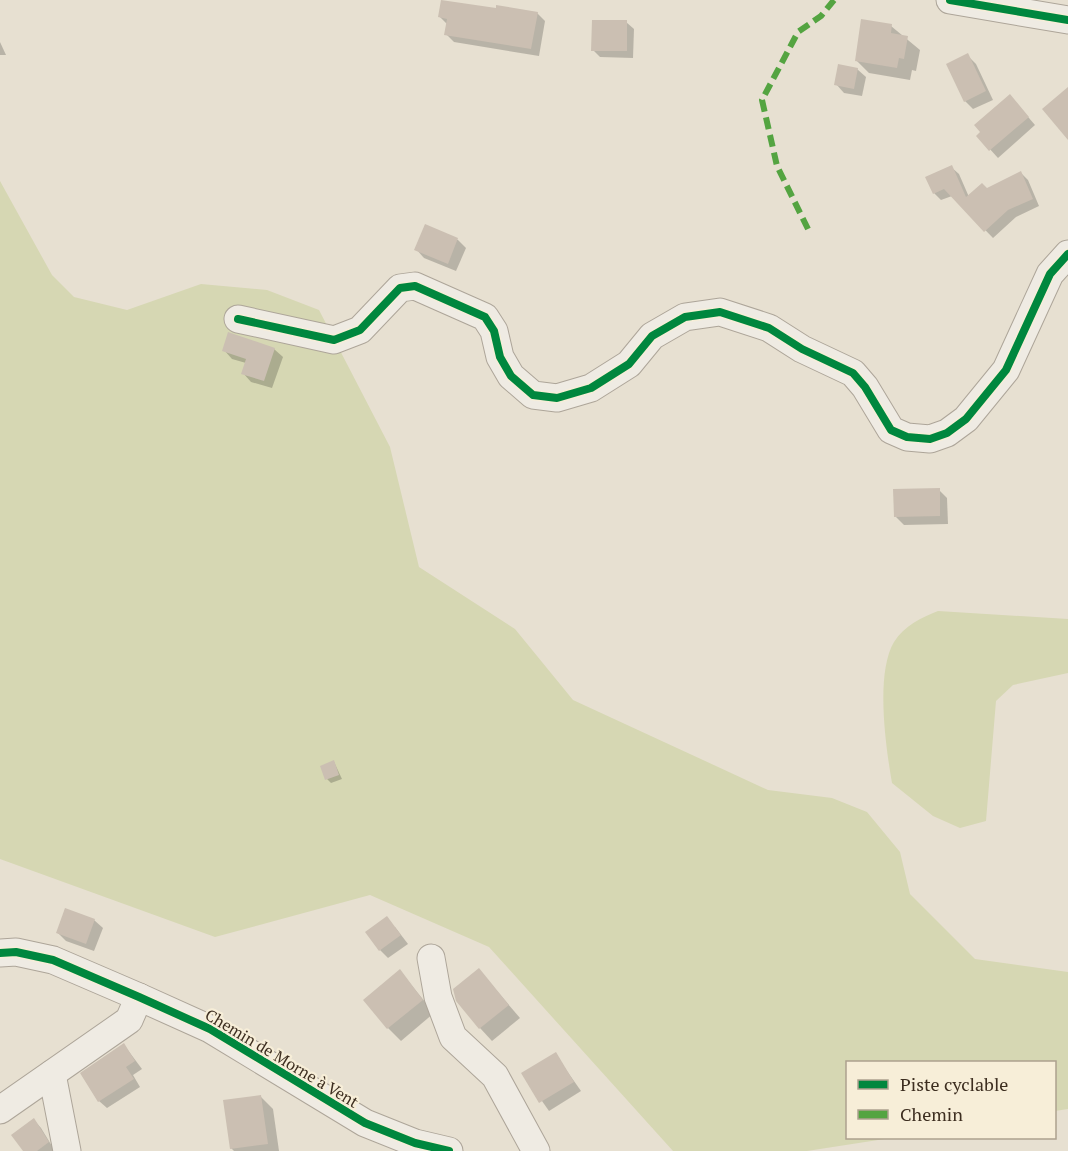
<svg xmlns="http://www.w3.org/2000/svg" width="1068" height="1151" viewBox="0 0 1068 1151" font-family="'PT Serif',serif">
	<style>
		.green { fill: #d6d7b3 }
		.shadow { fill: #0003 }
		.building { fill: #cbbfb2 }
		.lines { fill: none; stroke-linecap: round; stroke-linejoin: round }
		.minor-casing { stroke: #ada599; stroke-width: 29 }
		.minor { stroke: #efebe3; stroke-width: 27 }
		.quiet { stroke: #54a441; stroke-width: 6; stroke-dasharray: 12 6; stroke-linecap: butt }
		.cycleway-casing { stroke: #f7eed8; stroke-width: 11 }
		.cycleway { stroke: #00873e; stroke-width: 8 }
		.labels { text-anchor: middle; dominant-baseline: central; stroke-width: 4.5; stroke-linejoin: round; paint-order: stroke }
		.street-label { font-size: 16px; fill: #3d2e20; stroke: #f7eed8 }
	</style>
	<rect width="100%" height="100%" fill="#e7e0d1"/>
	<g class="green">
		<path d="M0 181 52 275 74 297 127 310 201 284 267 290 319 310 390 447 419 567 515 629 573 700 768 790 832 798 867 812 900 852 910 894 975 959 1068 972V1109L1055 1111 1054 1062H848V1138H891L807 1151H673L489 947 370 895 215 937 0 859Z"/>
		<path d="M938 611 1068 619V673L1013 685 996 701 986 821 960 828 933 816 892 783C886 748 875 674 894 642 904 626 922 617 938 611Z"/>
	</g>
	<g class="shadow">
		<path d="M537 13 545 21 539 56 454 42 446 34 447 24 440 17Z"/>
		<path d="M626 22 634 29 633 58 600 57 593 50Z"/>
		<path d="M891 26 920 50 916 71 912 70 910 80 869 73 856 60Z"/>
		<path d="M0 42 6 55H0Z"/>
		<path d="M967 55 976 64 993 100 973 109 965 101Z"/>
		<path d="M857 69 866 77 862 96 844 93 836 84Z"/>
		<path d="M1017 104 1035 125 998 158 978 136Z"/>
		<path d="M951 167 959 174 969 197 1021 173 1028 180 1039 206 1016 217 993 238 952 196 941 200 934 193Z"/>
		<path d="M426 226 458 240 466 248 456 271 424 258 416 249Z"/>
		<path d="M274 349 283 357 272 388 251 382 243 373 246 363 232 359 224 350Z"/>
		<path d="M939 490 947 498 948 524 904 525 896 517Z"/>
		<path d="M334 762 342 779 331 783 327 779Z"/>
		<path d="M94 920 103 928 94 951 66 941 58 933Z"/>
		<path d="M395 927 408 944 388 958 380 950Z"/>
		<path d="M479 970 520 1018 492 1041 480 1028Z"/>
		<path d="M400 971 434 1013 401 1041 388 1028Z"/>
		<path d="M124 1045 142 1069 133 1075 140 1087 107 1108 99 1101Z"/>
		<path d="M555 1054 581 1091 549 1111 523 1074Z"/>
		<path d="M260 1096 273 1109 279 1151H234L231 1148Z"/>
		<path d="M34 1120 41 1128 55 1151H25Z"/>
	</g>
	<g class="building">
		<path d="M441 0 496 8V5L538 12 531 49 444 35 447 19 438 17Z"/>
		<path d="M861 19 892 24 891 33 908 36 904 59 899 58 897 68 855 61Z"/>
		<path d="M592 20H627V51H591Z"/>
		<path d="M968 53 986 91 964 102 946 64Z"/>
		<path d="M838 64 858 68 854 89 834 85Z"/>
		<path d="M1068 87V140L1042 109Z"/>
		<path d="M1010 94 1029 117 989 151 976 136 980 132 974 125Z"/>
		<path d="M952 165 966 197 982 183 987 188 1021 171 1033 199 1008 210 984 232 944 189 933 194 925 177Z"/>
		<path d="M425 224 458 238 448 264 414 250Z"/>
		<path d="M228 332 275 348 264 381 241 374 246 359 222 351Z"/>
		<path d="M940 488V516L894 517 893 489Z"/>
		<path d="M334 760 339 775 325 780 320 766Z"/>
		<path d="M65 908 95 919 86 944 56 933Z"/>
		<path d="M387 916 401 935 379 951 365 932Z"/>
		<path d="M479 968 509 1005 479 1029 456 1001 453 989Z"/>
		<path d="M400 969 423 1000 387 1029 363 1000Z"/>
		<path d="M124 1043 135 1061 126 1067 134 1079 98 1102 80 1073Z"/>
		<path d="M556 1052 574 1082 539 1103 521 1073Z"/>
		<path d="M261 1095 268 1144 230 1149 223 1100Z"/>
		<path d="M34 1118 49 1142 37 1151H23L11 1135Z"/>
	</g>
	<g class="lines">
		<g class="minor-casing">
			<g id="minor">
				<path d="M950 0 1068 20"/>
				<path d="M238 319 334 340 360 330 400 288 415 286 485 317 494 331 500 357 511 376 533 395 557 398 591 388 629 364 652 336 685 317 720 312 769 328 802 349 853 373 865 387 891 430 907 437 930 439 947 433 966 419 1006 370 1050 274 1068 254"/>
				<path d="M0 953 16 952 53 960 139 997 210 1029 365 1123 415 1143 449 1151"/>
				<path d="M431 958 438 997 453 1037 495 1076 536 1151"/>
				<path d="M52 1074 67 1151"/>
				<path d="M0 1110 129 1020 139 997"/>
			</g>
		</g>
		<use href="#minor" class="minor"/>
		<path class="quiet" d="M808 229 777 166 762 100 798 32 821 16 834 0"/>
		<g class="cycleway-casing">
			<g id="cycleway">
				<path d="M950 0 1068 20"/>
				<path d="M238 319 334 340 360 330 400 288 415 286 485 317 494 331 500 357 511 376 533 395 557 398 591 388 629 364 652 336 685 317 720 312 769 328 802 349 853 373 865 387 891 430 907 437 930 439 947 433 966 419 1006 370 1050 274 1068 254"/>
				<path d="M0 953 16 952 53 960 139 997 210 1029 365 1123 415 1143 449 1151"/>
			</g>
		</g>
		<use href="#cycleway" class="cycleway"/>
	</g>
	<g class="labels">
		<g class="street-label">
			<text transform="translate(282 1058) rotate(31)">Chemin de Morne à Vent</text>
		</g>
	</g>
	<rect x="846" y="1061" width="210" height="78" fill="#f7eed8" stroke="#ada18e" stroke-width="1.5"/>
	<rect x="858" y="1080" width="30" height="9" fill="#00873e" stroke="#ada18e" stroke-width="1.5"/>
	<text x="900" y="1091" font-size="18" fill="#3d2e20">Piste cyclable</text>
	<rect x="858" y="1110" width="30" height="9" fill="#54a441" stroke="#ada18e" stroke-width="1.5"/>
	<text x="900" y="1121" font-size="18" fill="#3d2e20">Chemin</text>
</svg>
